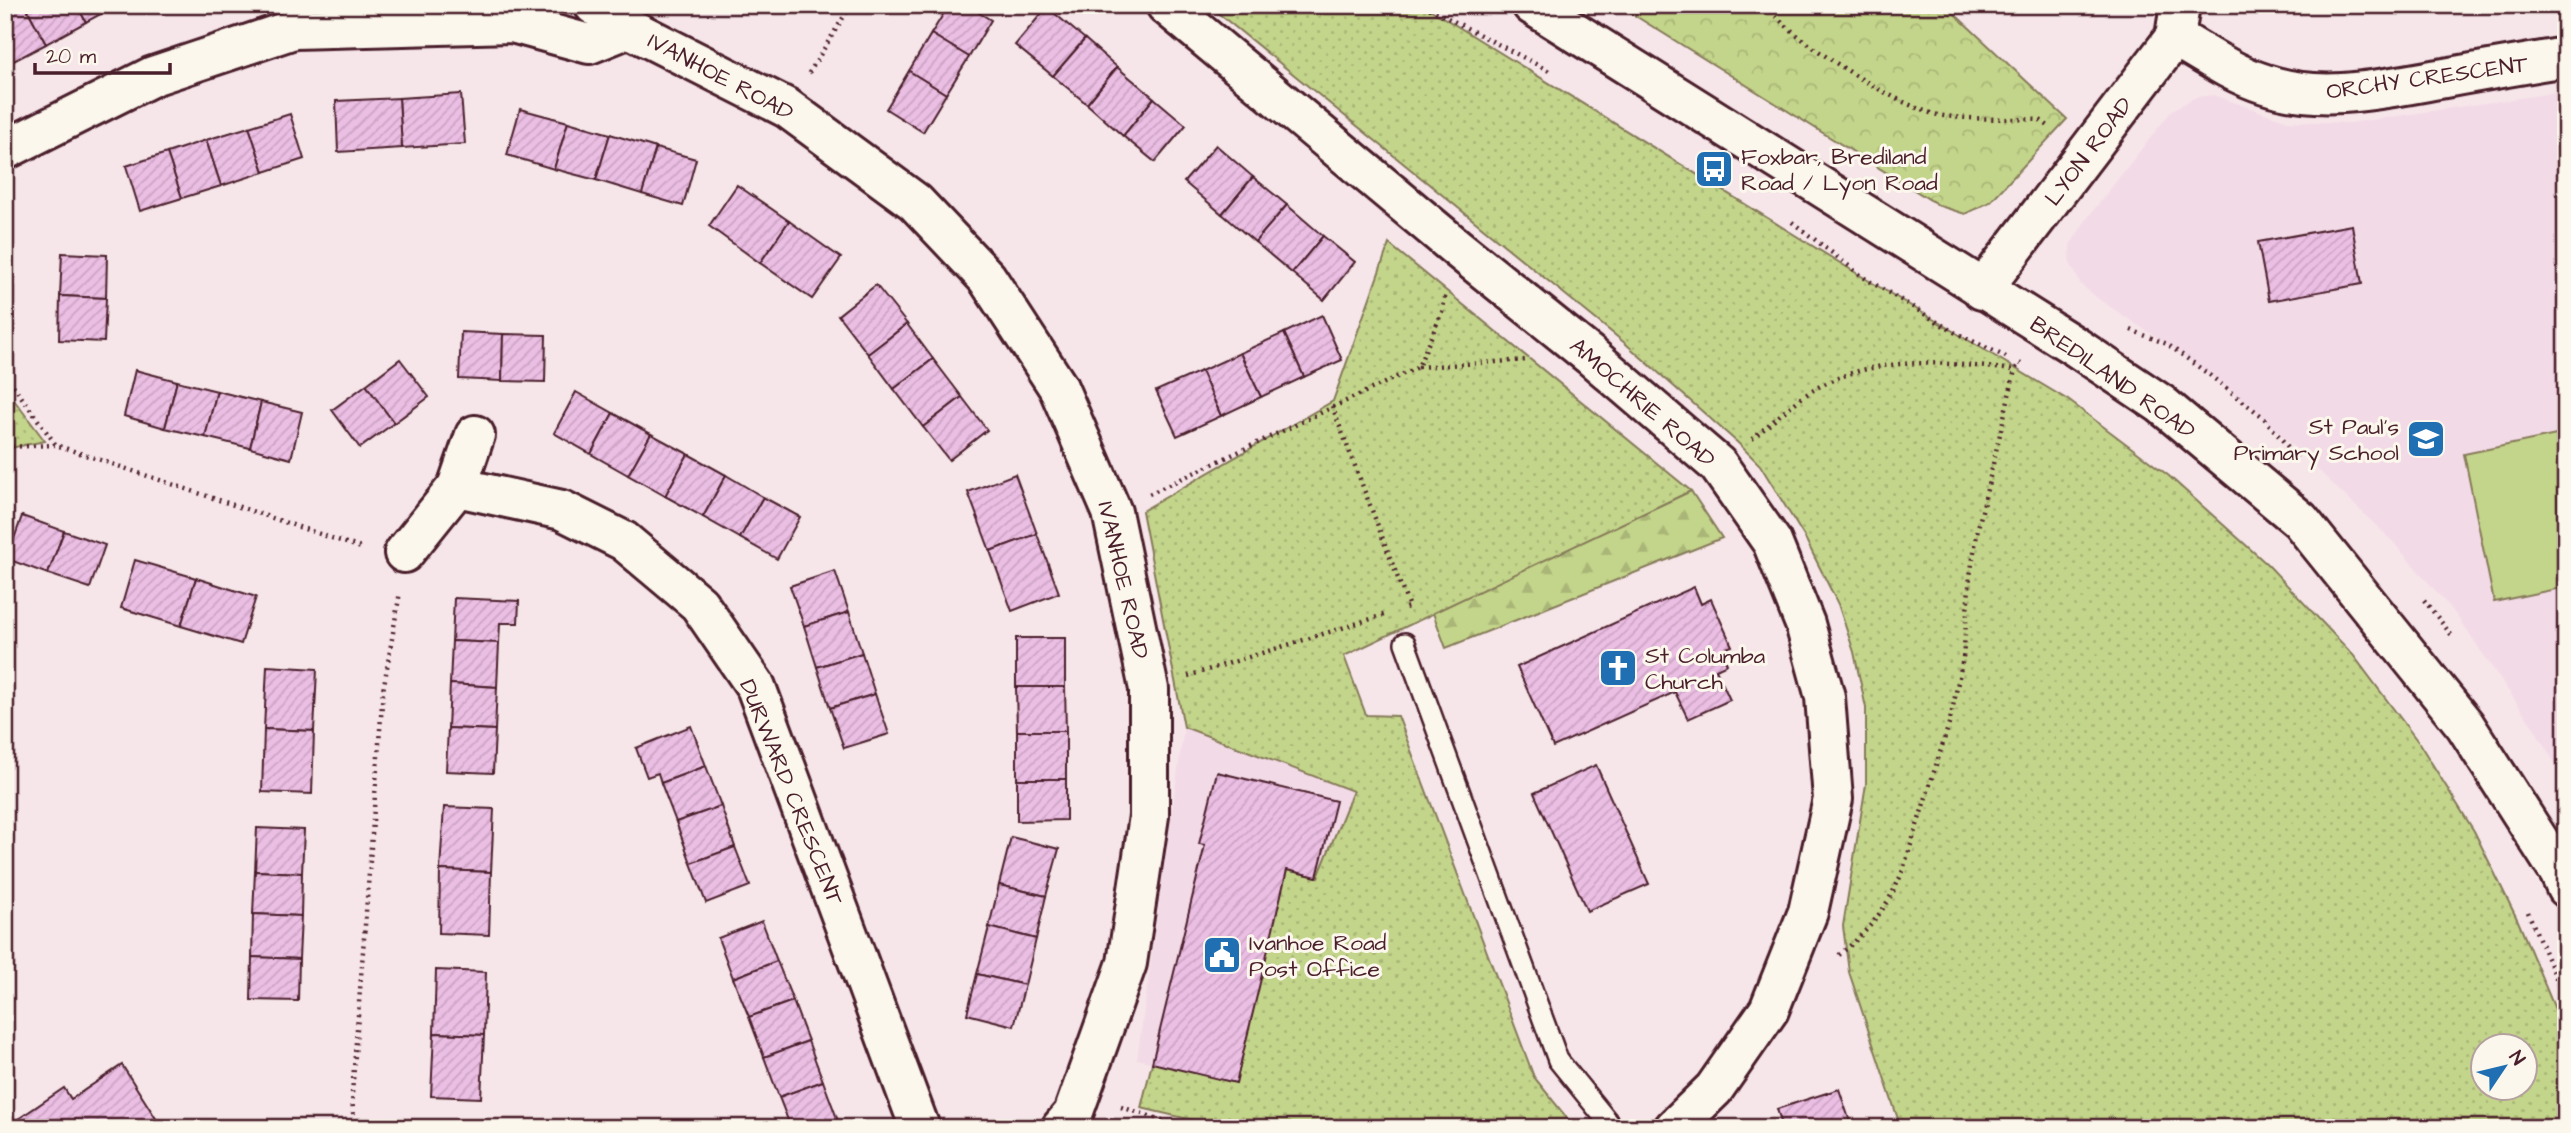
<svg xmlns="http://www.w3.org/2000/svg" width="2571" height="1133" font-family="'Architects Daughter',sans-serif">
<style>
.built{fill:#f3dae7}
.grass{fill:url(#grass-dots);stroke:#867a5a;stroke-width:2;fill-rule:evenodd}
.forest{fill:url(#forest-firs);stroke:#867a5a;stroke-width:2}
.park{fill:url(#park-crowns);stroke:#867a5a;stroke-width:2}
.pitch{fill:#c3d58a;stroke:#867a5a;stroke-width:2}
.building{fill:url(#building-hatch);stroke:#4a1f2b;stroke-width:2}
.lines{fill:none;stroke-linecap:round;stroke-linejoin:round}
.lane-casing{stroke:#4a1f2b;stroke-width:24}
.street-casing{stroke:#4a1f2b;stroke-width:44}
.secondary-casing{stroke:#4a1f2b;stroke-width:44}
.path{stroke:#4a1f2b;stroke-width:4.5;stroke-dasharray:2 5;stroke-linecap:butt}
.lane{stroke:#fbf7ec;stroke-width:19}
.street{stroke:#fbf7ec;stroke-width:38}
.secondary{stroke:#fbf7ec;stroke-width:38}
.labels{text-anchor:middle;stroke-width:6;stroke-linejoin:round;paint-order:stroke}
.street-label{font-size:23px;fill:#4a1f2b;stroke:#fbf7ec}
.poi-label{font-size:23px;fill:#4a1f2b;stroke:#fbf7ec;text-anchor:start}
</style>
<defs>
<pattern id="grass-dots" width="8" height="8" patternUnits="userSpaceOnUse" patternTransform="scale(1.75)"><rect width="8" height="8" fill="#c3d58a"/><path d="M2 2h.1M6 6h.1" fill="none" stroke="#a9b677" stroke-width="1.8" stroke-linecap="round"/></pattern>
<pattern id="forest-firs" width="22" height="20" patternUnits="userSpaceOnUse" patternTransform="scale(1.75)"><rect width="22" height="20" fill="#c3d58a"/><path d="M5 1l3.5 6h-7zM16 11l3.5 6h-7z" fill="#a9b677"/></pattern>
<pattern id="park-crowns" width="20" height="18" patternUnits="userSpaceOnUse" patternTransform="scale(1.75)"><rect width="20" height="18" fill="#c3d58a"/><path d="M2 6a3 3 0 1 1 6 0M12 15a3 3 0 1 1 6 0" fill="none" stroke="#a9b677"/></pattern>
<pattern id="building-hatch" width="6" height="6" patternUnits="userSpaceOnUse" patternTransform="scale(1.75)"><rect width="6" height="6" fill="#ebbee3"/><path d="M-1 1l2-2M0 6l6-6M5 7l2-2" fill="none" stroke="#cba3c3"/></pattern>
</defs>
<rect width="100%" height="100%" fill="#f6e6e9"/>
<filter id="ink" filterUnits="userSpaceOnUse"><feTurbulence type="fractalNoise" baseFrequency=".0143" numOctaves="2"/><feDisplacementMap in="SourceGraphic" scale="14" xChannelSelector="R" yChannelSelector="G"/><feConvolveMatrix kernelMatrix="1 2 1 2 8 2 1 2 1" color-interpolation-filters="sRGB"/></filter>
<g filter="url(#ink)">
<g class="built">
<path d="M2566,89V782L2534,728L2453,611L2392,541L2250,405L2177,351L2101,301L2081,285L2069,261L2070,245L2088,217L2172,110L2196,97L2213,95L2288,121L2350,123L2546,94Z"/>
<path d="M1184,727L1353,791L1317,877L1287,870L1236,1083L1137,1059Z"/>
</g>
<g class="grass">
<path d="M1208,5H1423L1866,279L2068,400L2169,476L2268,565L2353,655L2419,743L2474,831L2518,921L2560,1021L2566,1040V1128H1901L1849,972L1843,926L1866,784V708L1854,652L1838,604L1805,538L1760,465L1738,443L1626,344ZM2484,1046H2526V1088H2484Z"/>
<path d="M1389,244L1691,491L1344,656L1366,715L1398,716L1534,1077L1575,1128H1227L1141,1108L1152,1063L1287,870L1318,877L1353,791L1184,727L1142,511L1333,401Z"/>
<path d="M5,388L45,441L5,449Z"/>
</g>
<path class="forest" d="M1691,491L1722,538L1446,648L1433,613Z"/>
<path class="park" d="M1618,5H1945L2067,119L1990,202L1965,214L1940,206Z"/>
<path class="pitch" d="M2566,433V587L2494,602L2464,454Z"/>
<g class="building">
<path d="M16,5H25L46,44L10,63L5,55V11Z"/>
<path d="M25,5H77L86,22L46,44Z"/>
<path d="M77,5H117L86,22Z"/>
<path d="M949,5H966L991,20L969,57L931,34Z"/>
<path d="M1047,7L1085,39L1053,76L1015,45Z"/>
<path d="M931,34L969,57L946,94L909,71Z"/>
<path d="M1085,39L1117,67L1087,104L1053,76Z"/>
<path d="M1117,67L1154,98L1123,136L1087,104Z"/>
<path d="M909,71L946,94L923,132L886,109Z"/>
<path d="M461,94L465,144L402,148L399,98Z"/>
<path d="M399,98L402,148L338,152L336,101Z"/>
<path d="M1154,98L1186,125L1155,162L1123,136Z"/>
<path d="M520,109L568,122L554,169L507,155Z"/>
<path d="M290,114L304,159L264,172L249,127Z"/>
<path d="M568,122L610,134L596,180L554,169Z"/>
<path d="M249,127L264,172L221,186L206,140Z"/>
<path d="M610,134L656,148L642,194L596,180Z"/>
<path d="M206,140L221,186L182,198L167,153Z"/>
<path d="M1216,145L1253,177L1222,214L1184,182Z"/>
<path d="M656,148L696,159L683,206L642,194Z"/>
<path d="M167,153L182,198L140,211L126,166Z"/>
<path d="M1253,177L1287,205L1255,242L1222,214Z"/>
<path d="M737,185L789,221L760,263L709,226Z"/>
<path d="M1287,205L1323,236L1292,273L1255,242Z"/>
<path d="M789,221L841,258L812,299L760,263Z"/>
<path d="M2352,225L2362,284L2269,301L2258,242Z"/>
<path d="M1323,236L1355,262L1324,300L1292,273Z"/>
<path d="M62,253L107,255L106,298L60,296Z"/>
<path d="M876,285L907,324L868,354L838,315Z"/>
<path d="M60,296L106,298L104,342L59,340Z"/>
<path d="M1322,315L1342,360L1304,377L1284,333Z"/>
<path d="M907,324L933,359L894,389L868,354Z"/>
<path d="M461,332L503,334L502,381L459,379Z"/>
<path d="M1284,333L1304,377L1261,397L1240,353Z"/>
<path d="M503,334L546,335L545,382L502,381Z"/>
<path d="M1240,353L1261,397L1221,416L1201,371Z"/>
<path d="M400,359L429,397L394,423L366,385Z"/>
<path d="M933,359L962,397L923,427L894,389Z"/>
<path d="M135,370L177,381L165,428L124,416Z"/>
<path d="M1201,371L1221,416L1177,436L1156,391Z"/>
<path d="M177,381L217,391L205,437L165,428Z"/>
<path d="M366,385L394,423L360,448L332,410Z"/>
<path d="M217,391L261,402L250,448L205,437Z"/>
<path d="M576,392L613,413L591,454L554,433Z"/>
<path d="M962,397L987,430L949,460L923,427Z"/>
<path d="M261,402L302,412L291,459L250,448Z"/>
<path d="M613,413L651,434L628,475L591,454Z"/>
<path d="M651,434L688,454L665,496L628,475Z"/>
<path d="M688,454L726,475L703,517L665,496Z"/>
<path d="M1015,474L1037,534L990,551L968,492Z"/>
<path d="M726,475L763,497L740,538L703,517Z"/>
<path d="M763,497L800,517L777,559L740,538Z"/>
<path d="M22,516L64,531L48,574L7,559Z"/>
<path d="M64,531L105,545L90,588L48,574Z"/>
<path d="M1037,534L1059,593L1012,611L990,551Z"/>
<path d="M135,560L196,578L181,626L121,608Z"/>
<path d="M835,571L849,612L804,626L790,586Z"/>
<path d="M196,578L256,597L241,644L181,626Z"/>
<path d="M1694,587L1701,604L1711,599L1732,646L1721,650L1727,664L1716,669L1730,700L1688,719L1675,692L1553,747L1517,667Z"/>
<path d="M454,598L519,601L518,623H500L499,643L452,641Z"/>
<path d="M849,612L862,653L817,667L804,626Z"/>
<rect x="1016" y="638" width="49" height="49"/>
<path d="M452,641L499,643L497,687L450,684Z"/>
<path d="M862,653L875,694L830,708L817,667Z"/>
<path d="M267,666L317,669L314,731L264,729Z"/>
<path d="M450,684L497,687L495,730L448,728Z"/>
<path d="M1016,687H1065L1066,731H1017Z"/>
<path d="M875,694L889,734L844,748L830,708Z"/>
<path d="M691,726L706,766L661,783L658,773L647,777L636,748Z"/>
<path d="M448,728L495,730L493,773L446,771Z"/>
<path d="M264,729L314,731L312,794L262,792Z"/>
<rect x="1017" y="731" width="49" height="48"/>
<path d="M1596,765L1649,884L1587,911L1534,793Z"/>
<path d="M706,766L721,806L676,822L661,783Z"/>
<path d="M1217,772L1336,801L1317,877L1287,870L1236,1083L1152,1063L1205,845L1199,844Z"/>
<path d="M1017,779H1066V820L1017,821Z"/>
<path d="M721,806L735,847L691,863L676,822Z"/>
<path d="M444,807L494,809L491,872L440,870Z"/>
<path d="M257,828L304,830L302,873L255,871Z"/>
<path d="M1011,837L1059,849L1046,896L999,885Z"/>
<path d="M735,847L750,886L706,903L691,863Z"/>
<path d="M440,870L491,872L489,935L439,933Z"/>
<path d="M255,871L302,873L301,916L253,914Z"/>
<path d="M999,885L1046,896L1036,939L989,927Z"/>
<path d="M253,914L301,916L299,959L252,957Z"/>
<path d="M762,921L777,961L733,978L718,938Z"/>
<path d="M989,927L1036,939L1025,985L977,974Z"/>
<path d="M252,957L299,959L298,1001L251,1000Z"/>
<path d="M777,961L793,1001L749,1017L733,978Z"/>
<path d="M436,970L486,972L484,1035L434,1033Z"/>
<path d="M977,974L1025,985L1014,1026L967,1014Z"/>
<path d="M793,1001L808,1041L764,1057L749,1017Z"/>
<path d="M434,1033L484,1035L481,1098L431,1096Z"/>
<path d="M808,1041L823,1081L779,1097L764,1057Z"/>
<path d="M122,1065L162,1128H100L98,1124L92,1128H5L64,1088L71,1099Z"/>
<path d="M823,1081L838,1121L819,1128H791L779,1097Z"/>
<path d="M1839,1089L1852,1128H1783L1777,1109Z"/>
</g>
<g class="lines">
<defs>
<path id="lane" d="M1405,643L1558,1060L1613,1128"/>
<g id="street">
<path d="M594,5L629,28L787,108L915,202L987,278L1058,387L1112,512L1149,689V816L1127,963L1073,1114L1061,1128"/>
<path d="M1166,5L1457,248L1591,356L1718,465L1772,542L1805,624L1825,697L1833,799L1808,912L1769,1010L1714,1089L1674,1128"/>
<path d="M2175,37C2204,54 2233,74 2265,84C2322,103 2381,89 2439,79C2481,71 2524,64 2566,57"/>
<path d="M5,150L153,76L294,29L512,23L589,44L629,28"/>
<path d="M1982,290L2175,37L2180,5"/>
<path d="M457,487L562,510L624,541L699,604L756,687L920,1128"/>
<path d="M404,553L457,487L475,435"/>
</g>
<path id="secondary" d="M1532,5L2076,347L2161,404L2300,520L2465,725L2559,872L2566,888"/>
</defs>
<use href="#lane" class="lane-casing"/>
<use href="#street" class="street-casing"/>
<use href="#secondary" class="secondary-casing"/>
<g class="path">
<path d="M1423,5L1553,73"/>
<path d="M1767,5C1788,38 1899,107 1938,115C1966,120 2009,118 2040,120L2051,128"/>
<path d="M809,73L851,5"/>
<path d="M1792,222L1866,279L1954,332L2006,357"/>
<path d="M2131,330L2167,344L2207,373L2263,417L2299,460"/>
<path d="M1418,367L1527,360"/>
<path d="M5,374L56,445L364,549"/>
<path d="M1332,406L1409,607L1405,608"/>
<path d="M1752,439C1772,423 1793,402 1815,389C1878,353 1946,363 2015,370L2019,363L2021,364"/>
<path d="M5,447L55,445"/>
<path d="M1149,494L1418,367L1442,312L1446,293"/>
<path d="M2424,600L2453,637"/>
<path d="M1188,676L1387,614"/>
<path d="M2528,912L2566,1004"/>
<path d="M1839,955C1870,930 1888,907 1903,870L1950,721L1963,658L1970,576L1978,528L2015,370"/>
<path d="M1121,1107L1187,1128"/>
<path d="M354,1128L352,1094L383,691L400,592"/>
</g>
<use href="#lane" class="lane"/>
<use href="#street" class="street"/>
<use href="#secondary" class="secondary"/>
</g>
</g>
<defs>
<symbol id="bus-square" viewBox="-11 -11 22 22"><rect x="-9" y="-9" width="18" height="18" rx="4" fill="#1f6fb2" stroke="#fbf7ec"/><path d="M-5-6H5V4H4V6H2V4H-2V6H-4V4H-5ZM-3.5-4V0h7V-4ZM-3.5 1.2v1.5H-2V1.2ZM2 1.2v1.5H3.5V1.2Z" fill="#fff"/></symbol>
<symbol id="school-square" viewBox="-11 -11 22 22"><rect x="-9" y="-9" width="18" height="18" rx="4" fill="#1f6fb2" stroke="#fbf7ec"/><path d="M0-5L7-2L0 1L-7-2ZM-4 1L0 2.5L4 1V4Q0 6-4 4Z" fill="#fff"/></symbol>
<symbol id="church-square" viewBox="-11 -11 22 22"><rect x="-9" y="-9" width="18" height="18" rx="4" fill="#1f6fb2" stroke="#fbf7ec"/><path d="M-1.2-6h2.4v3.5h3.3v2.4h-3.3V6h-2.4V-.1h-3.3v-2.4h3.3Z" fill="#fff"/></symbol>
<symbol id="civic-square" viewBox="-11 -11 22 22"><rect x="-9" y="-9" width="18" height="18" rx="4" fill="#1f6fb2" stroke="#fbf7ec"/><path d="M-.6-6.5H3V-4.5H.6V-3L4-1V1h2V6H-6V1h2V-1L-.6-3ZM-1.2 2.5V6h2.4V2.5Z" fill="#fff"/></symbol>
</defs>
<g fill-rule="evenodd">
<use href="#bus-square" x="1692" y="147" width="44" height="44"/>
<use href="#school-square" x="2404" y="417" width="44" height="44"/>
<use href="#church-square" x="1596" y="646" width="44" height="44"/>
<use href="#civic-square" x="1200" y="933" width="44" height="44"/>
</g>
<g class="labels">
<g class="street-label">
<text transform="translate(721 76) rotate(28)" y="8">IVANHOE ROAD</text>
<text transform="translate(2427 77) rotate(-8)" y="8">ORCHY CRESCENT</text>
<text transform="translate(2088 151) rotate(-53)" y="8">LYON ROAD</text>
<text transform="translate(2113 377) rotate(35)" y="8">BREDILAND ROAD</text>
<text transform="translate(1643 402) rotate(41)" y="8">AMOCHRIE ROAD</text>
<text transform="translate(1124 580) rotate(77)" y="8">IVANHOE ROAD</text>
<text transform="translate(792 792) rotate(68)" y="8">DURWARD CRESCENT</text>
</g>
<g class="poi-label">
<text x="1741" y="164">Foxbar, Brediland<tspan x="1741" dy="26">Road / Lyon Road</tspan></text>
<text x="2399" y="434" text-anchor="end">St Paul's<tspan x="2399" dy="26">Primary School</tspan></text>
<text x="1645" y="663">St Columba<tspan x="1645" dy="26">Church</tspan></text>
<text x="1249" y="950">Ivanhoe Road<tspan x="1249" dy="26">Post Office</tspan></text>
</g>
</g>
<rect width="2571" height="1133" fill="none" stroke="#fbf7ec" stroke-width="28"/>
<rect x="14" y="14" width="2543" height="1105" fill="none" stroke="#4a1f2b" stroke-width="2.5" filter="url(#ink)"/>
<g transform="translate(2504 1067) rotate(55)"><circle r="33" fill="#fbf7ec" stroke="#b4a19f" stroke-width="2"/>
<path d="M0-5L12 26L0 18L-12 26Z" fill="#1f6fb2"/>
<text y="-10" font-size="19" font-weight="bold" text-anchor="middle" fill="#4a1f2b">N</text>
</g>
<path d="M35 63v10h135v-10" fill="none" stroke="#4a1f2b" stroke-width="3.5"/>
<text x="46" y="63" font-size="21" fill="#4a1f2b" stroke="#fbf7ec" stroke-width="5" paint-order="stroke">20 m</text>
</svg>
